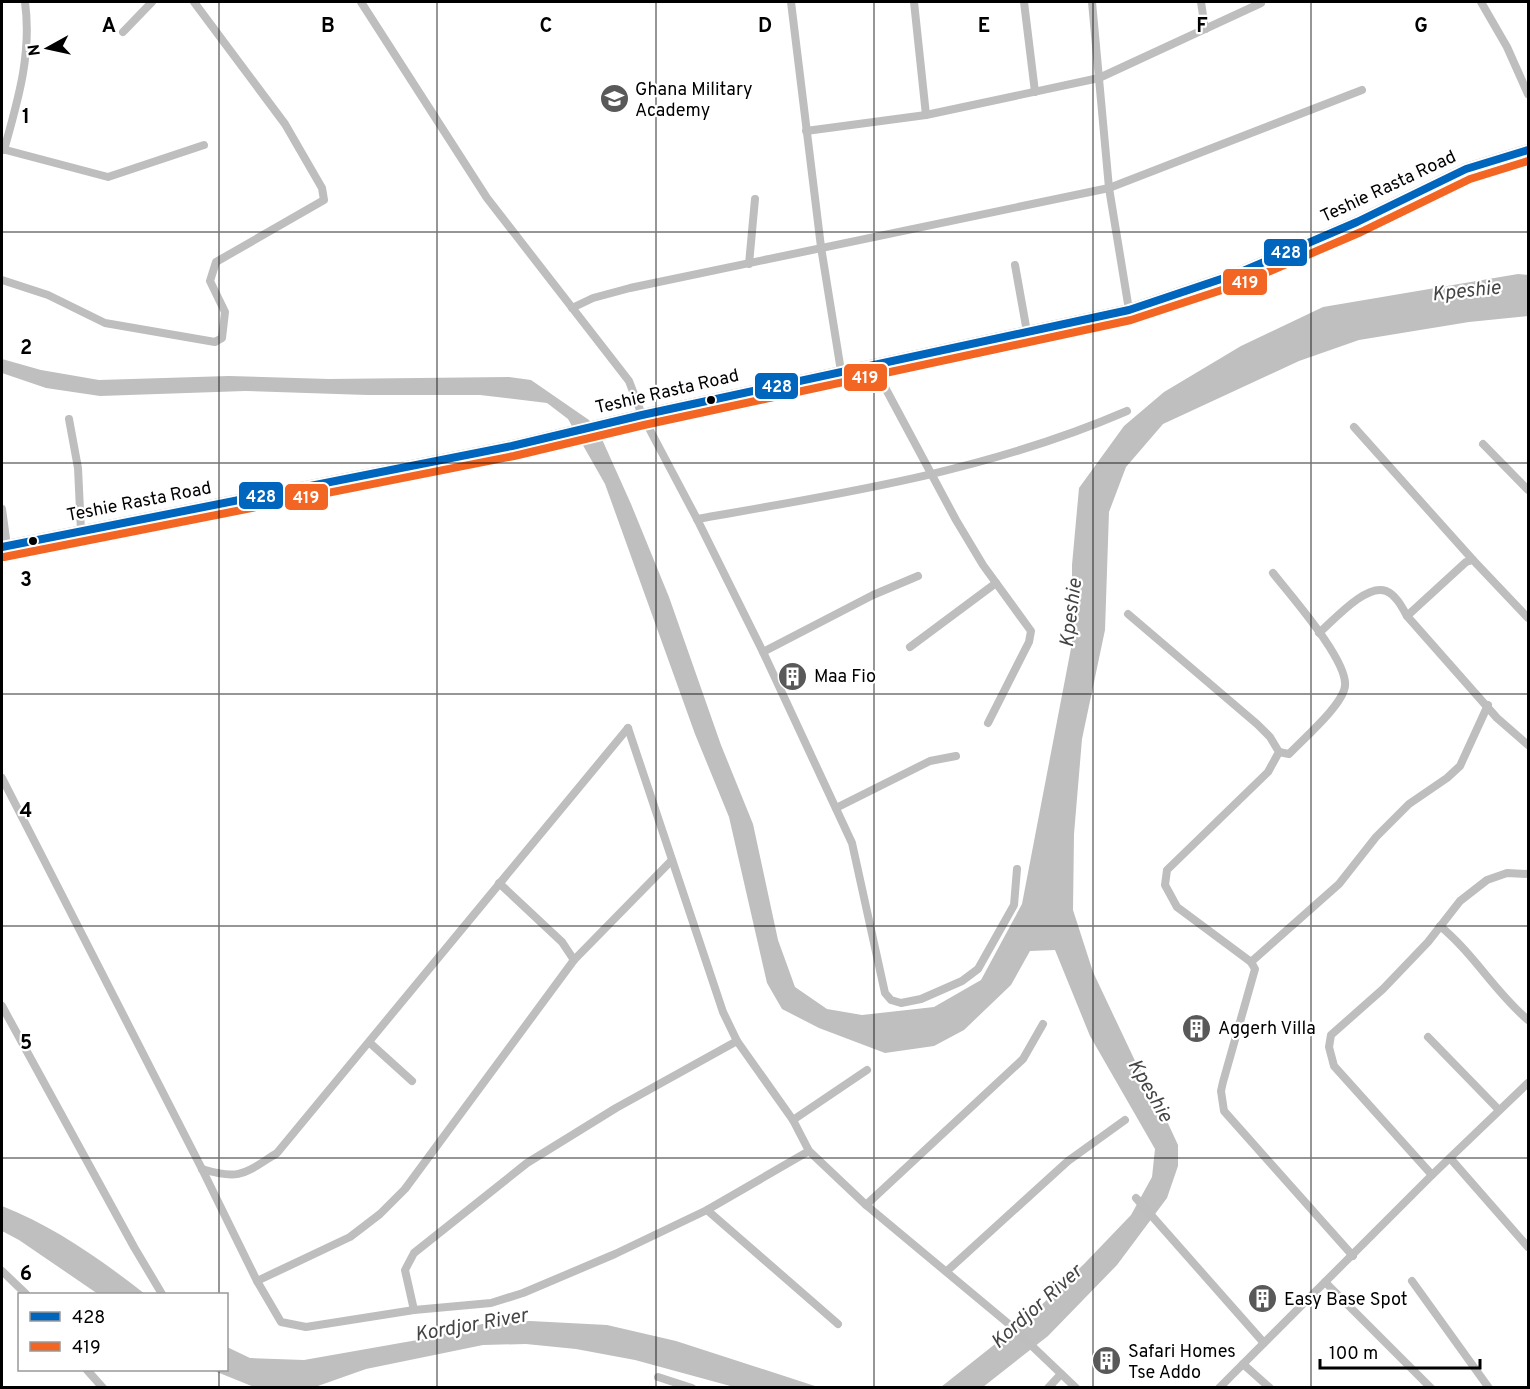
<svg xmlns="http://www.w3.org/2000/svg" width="1530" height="1389" font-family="Overpass,sans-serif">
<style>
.water{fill:#bfbfbf}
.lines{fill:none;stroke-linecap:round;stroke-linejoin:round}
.minor{stroke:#bebebe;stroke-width:8}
.secondary{stroke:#b8b8b8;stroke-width:12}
.bus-1-casing{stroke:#fff;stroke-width:12}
.bus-2-casing{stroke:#fff;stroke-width:12}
.bus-1{stroke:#0065bd;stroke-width:8}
.bus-2{stroke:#f26522;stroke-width:8}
.grid{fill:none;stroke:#000;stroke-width:1.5;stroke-opacity:0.55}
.bus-dot{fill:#000;stroke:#fff;stroke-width:2}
.labels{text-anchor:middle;stroke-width:4.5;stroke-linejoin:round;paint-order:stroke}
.poi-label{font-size:18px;fill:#000;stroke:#fff;text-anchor:start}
.street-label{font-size:18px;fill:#000;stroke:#fff}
.water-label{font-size:20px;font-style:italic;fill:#444;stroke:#fff}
.grid-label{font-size:20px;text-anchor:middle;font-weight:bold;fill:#000;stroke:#fff;stroke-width:4.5;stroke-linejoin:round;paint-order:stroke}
.line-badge{stroke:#fff;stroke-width:2}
.badge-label{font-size:16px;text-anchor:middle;font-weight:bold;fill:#fff}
</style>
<rect width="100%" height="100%" fill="#fff"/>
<g class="water">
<path d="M1518,274L1528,275V316L1469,322L1359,340L1299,361L1163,424L1126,467L1109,512L1105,630L1082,739L1074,834L1073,910L1093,972L1137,1065L1148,1080L1178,1145V1166L1167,1198L1117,1265L1048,1336L983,1387H941L1029,1317L1084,1264L1131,1215L1152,1177L1155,1149L1090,1036L1055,950L1030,951L1011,985L964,1030L934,1046L885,1053L819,1028L782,1009L767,983L729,817L695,734L605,484L568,419L547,403L480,395H367L245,391L100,396L46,388L2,373V359L41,370L99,380L229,376L329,379L509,377L531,380L589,420L601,437L631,504L669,597L721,745L753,824L778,940L795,987L827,1009L862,1015L934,1007L981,980L1022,904L1072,643V565L1079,488L1124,426L1164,392L1241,346L1323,307Z"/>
<path d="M2,1206C55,1227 100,1259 145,1294H98L19,1240L2,1231Z"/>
<path d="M530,1321L607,1325L676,1341L818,1387H734L635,1360L576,1349L526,1344L483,1345L366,1369L315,1387H254L212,1370H226L227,1347L250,1358L304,1360L423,1339L482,1324Z"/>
</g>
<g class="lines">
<g class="minor">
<path d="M361,2L487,198L629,381L642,415L697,519L763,652L852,843L885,993L891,1000L901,1003L921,999L962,981L978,969L1014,905L1017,869"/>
<path d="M791,2L821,247L841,371"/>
<path d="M914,2L926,115"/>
<path d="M1024,2L1035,92"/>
<path d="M1092,2L1109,188L1129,310"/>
<path d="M1201,2L1205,29"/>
<path d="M1481,2L1507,47L1528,94"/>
<path d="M123,32L152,2"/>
<path d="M806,131L926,115L1099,78L1261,3"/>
<path d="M2,149L108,177L204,145"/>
<path d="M4,150C18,100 32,54 25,2"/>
<path d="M749,264L755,199"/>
<path d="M1015,265L1027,332"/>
<path d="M2,280L48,295L105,323L215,342L222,338L225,312L210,281L216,262L324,200L322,188L285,124L194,2"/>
<path d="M572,308L593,298L630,288L1109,188L1362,90"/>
<path d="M873,365L956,520L983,565L1031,631L1029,642L988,723"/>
<path d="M69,419L78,468L81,531"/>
<path d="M1354,427L1473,560"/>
<path d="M1483,444L1528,490"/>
<path d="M2,509L7,546"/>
<path d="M697,519C845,493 988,471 1127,411"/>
<path d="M1273,573C1290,595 1348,660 1345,686C1343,705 1302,740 1289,754L1279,752"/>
<path d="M1128,614L1257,724L1270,737L1279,752L1268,772L1167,870L1165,885L1177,907L1251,962L1255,969L1223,1082L1221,1091L1224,1111L1353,1256"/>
<path d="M1407,616L1466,562L1473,560L1528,618"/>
<path d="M1319,633C1333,621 1366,583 1386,591C1396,595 1402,607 1407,616L1497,718L1528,745"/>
<path d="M910,647L996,583"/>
<path d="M763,652L873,595L918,576"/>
<path d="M628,728L723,1012L737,1041L793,1120L809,1151L866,1205L1010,1325L1076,1388"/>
<path d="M2,778L202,1169L257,1281L281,1322L306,1327L414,1310L491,1303L523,1293L615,1254L707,1210L809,1151"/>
<path d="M836,808L930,761L956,756"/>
<path d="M1440,926C1474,954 1495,992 1528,1020"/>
<path d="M574,960L672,860"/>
<path d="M1251,962L1339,884L1376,837L1409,804L1447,778L1460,766L1488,705"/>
<path d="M2,1006L134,1247L162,1294"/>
<path d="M1428,1037L1499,1110"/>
<path d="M370,1043L412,1081"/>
<path d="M793,1120L867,1070"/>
<path d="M1450,1158L1528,1247"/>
<path d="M202,1169C241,1181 245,1173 277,1153L628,728"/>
<path d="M1432,1175L1334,1066L1329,1047L1331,1035L1383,989L1428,942L1460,901L1487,880L1507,873L1528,874"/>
<path d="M1136,1198L1264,1343"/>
<path d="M866,1205L1023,1059L1043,1024"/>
<path d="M707,1210L838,1324"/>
<path d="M2,1271L26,1294"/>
<path d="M947,1271L1068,1161L1125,1120"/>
<path d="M257,1281L350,1237L380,1214L405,1189L574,960L562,942L499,883"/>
<path d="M1412,1281L1489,1388"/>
<path d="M1325,1282L1431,1388"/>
<path d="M414,1310L405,1270L414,1253L527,1163L616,1108L737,1041"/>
<path d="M1243,1364L1270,1388"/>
<path d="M87,1370L103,1388"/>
<path d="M658,1377L692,1388"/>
<path d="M1048,1388L1061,1374"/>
<path d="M1219,1388L1432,1175L1528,1083"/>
</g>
<path class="secondary" d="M2,547L512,446L642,415L1129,310L1236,274L1357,222L1466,169L1528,150"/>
<defs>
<path id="bus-1" d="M2,547L512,446L642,415L1129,310L1236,274L1357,222L1466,169L1528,150"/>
<path id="bus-2" d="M4,557L514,456L644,425L1131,320L1240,284L1361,232L1470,179L1528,161"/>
</defs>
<use href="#bus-1" class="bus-1-casing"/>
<use href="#bus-2" class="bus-2-casing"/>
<use href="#bus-1" class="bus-1"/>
<use href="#bus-2" class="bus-2"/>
</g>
<path class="grid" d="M219,2V1294M437,2V1388M656,2V1388M874,2V1388M1093,2V1388M1311,2V1388M2,232H1528M2,463H1528M2,694H1528M2,926H1528M2,1158H1528M219,1370V1388"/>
<defs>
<symbol id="school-disc" viewBox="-11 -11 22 22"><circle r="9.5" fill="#595959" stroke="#fff"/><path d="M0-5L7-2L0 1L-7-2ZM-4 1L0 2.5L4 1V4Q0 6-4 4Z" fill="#fff"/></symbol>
<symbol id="building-disc" viewBox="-11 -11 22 22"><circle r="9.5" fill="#595959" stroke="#fff"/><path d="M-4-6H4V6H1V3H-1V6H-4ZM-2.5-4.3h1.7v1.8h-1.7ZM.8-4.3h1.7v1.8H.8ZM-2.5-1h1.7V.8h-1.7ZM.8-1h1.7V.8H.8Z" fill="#fff"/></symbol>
</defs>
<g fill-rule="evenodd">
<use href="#school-disc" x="598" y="82" width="33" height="33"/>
<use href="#building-disc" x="776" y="660" width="33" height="33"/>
<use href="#building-disc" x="1180" y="1012" width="33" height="33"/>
<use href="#building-disc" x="1246" y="1282" width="33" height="33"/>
<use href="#building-disc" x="1090" y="1344" width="33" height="33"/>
</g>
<g class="bus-dot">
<circle cx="711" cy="400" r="5"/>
<circle cx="33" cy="541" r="5"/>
</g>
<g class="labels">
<g class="poi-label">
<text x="635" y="95">Ghana Military<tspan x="635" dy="21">Academy</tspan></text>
<text x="814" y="682">Maa Fio</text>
<text x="1218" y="1034">Aggerh Villa</text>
<text x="1284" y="1305">Easy Base Spot</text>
<text x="1128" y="1357">Safari Homes<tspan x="1128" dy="21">Tse Addo</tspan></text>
</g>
<g class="street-label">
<text transform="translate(1388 186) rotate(-25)" y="6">Teshie Rasta Road</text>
<text transform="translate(667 391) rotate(-13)" y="6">Teshie Rasta Road</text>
<text transform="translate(139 501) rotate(-11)" y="6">Teshie Rasta Road</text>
</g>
<g class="water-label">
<text transform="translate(1466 290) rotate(-6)" y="7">Kpeshie</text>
<text transform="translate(1070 613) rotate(-83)" y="7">Kpeshie</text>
<text transform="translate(1151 1090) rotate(60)" y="7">Kpeshie</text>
<text transform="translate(1036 1306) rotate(-42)" y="7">Kordjor River</text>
<text transform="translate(471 1324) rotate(-10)" y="7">Kordjor River</text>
</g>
</g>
<g class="grid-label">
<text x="109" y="32">A</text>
<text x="328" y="32">B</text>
<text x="546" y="32">C</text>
<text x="765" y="32">D</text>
<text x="984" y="32">E</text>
<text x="1202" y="32">F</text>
<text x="1421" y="32">G</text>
<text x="26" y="123">1</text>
<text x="26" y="354">2</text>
<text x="26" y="586">3</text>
<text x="26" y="817">4</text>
<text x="26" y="1049">5</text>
<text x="26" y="1280">6</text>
</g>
<g class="line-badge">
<rect x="1263" y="238" width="45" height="29" rx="6" fill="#0065bd"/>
<rect x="1222" y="268" width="46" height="28" rx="6" fill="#f26522"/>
<rect x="843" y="363" width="45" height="29" rx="6" fill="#f26522"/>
<rect x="754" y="372" width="45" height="28" rx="6" fill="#0065bd"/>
<rect x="238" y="481" width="46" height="29" rx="6" fill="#0065bd"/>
<rect x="284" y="483" width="45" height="28" rx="6" fill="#f26522"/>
</g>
<g class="badge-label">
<text x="1286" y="258">428</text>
<text x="1245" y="288">419</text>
<text x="865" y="383">419</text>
<text x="777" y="392">428</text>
<text x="261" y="502">428</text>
<text x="306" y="503">419</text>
</g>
<rect width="1530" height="1389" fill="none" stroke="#000000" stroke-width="6"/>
<rect x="18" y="1293" width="210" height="78" fill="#ffffff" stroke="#999999" stroke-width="1.5"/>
<rect x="30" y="1312" width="30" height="9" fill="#0065bd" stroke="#999999" stroke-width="1.5"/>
<text x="72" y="1323" font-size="18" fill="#000000">428</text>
<rect x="30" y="1342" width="30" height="9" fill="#f26522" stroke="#999999" stroke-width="1.5"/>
<text x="72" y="1353" font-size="18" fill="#000000">419</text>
<g transform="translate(48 48) rotate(262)" stroke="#ffffff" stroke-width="4.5" paint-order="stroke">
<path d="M0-4.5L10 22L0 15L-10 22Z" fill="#000000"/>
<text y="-9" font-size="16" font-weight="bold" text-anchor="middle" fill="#000000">N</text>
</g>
<path d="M1320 1359v9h160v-9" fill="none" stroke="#000000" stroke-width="3"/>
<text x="1329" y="1359" font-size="18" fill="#000000" stroke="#ffffff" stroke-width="4.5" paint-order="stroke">100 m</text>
</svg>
